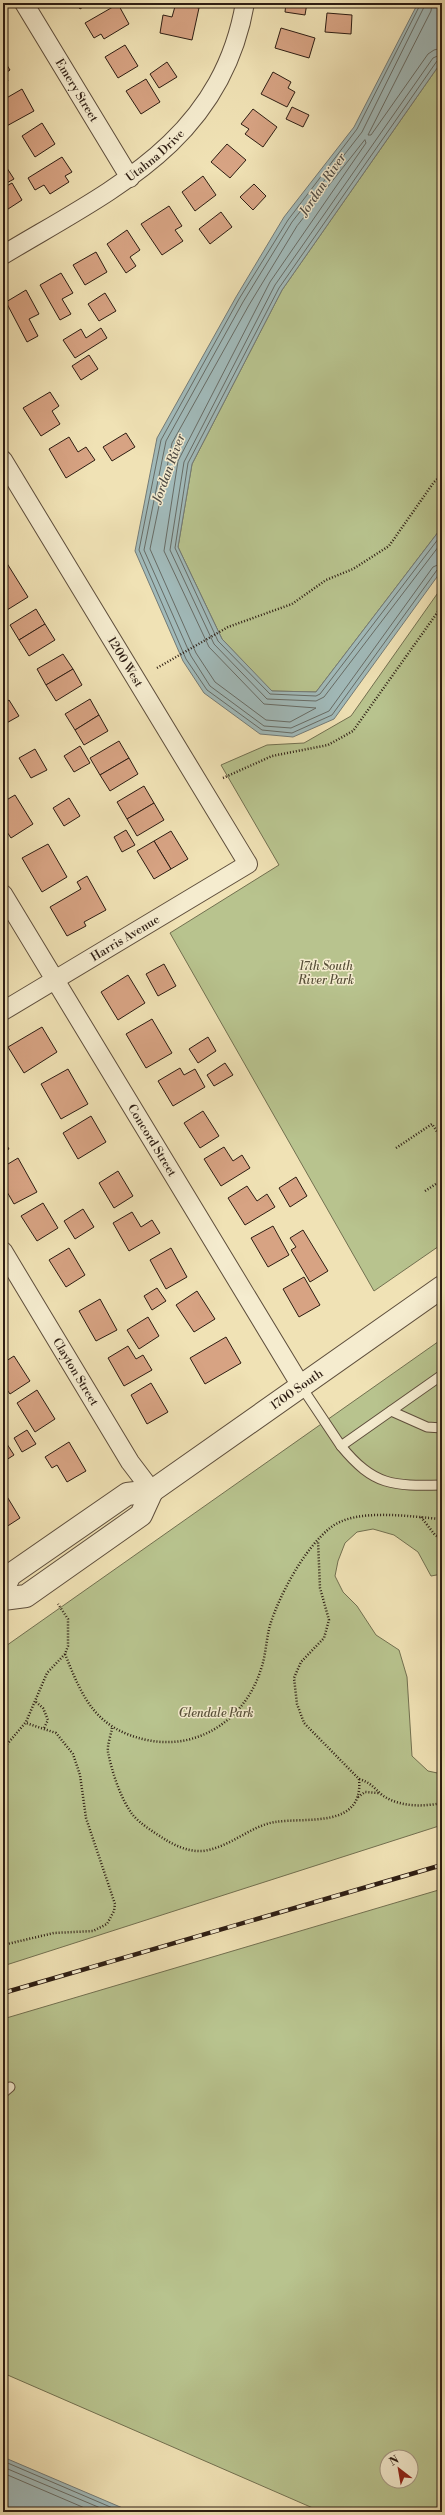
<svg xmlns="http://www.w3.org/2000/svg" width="445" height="2515" font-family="'Libre Bodoni',serif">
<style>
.green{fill:#b8c38e;stroke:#727050;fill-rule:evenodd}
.water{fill:#a1baba;stroke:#737b77}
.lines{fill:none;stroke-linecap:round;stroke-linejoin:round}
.shore{stroke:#676c66;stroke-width:1}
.building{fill:#d7a383;stroke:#2d1d13}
.service-casing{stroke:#5e4e3c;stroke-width:11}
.minor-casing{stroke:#5e4e3c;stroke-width:20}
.tertiary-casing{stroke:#5e4e3c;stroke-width:24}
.path{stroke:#2d1d13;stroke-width:2.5;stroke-dasharray:1 2;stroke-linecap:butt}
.service{stroke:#f5eccf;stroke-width:9}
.minor{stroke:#f5eccf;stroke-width:18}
.tertiary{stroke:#f5eccf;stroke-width:22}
.rail-casing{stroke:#2d1d13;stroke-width:4.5}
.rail{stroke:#f5eccf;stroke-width:3;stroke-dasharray:9;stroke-linecap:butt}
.labels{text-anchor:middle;stroke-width:3;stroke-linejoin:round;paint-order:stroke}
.street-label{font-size:12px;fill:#2d1d13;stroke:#f5eccf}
.park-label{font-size:12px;font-style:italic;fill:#574f38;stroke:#f5eccf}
.water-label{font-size:13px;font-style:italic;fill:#504c45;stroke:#f5eccf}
</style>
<rect width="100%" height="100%" fill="#f0e2b5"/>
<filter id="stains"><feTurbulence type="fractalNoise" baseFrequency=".005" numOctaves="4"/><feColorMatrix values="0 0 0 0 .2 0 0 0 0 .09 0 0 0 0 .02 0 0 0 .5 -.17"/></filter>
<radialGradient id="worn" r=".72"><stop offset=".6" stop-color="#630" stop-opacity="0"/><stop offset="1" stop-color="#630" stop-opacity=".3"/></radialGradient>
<g class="green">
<path d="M442,61V527L316,692L271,691L222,639L178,547L192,464L282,290Z"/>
<path d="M442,587V1244L374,1291L170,933L279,865L221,765L267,745L304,743L351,716Z"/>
<path d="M442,1339V1574L431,1576L418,1552L394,1535L373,1529L357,1532L345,1543L338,1561L335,1576L343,1592L357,1606L376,1635L399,1650L407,1677L412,1756L428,1771L442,1774V1825L3,1966V1648Z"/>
<path d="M442,1889V2512H322L3,2373V2019ZM387,2457H411V2481H387Z"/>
</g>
<g class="water">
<path d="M418,3H442V61L282,290L192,464L178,547L222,639L272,691L316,692L442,527V570L334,719L293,737L260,734L204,693L183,661L135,551L157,438L236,297L284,217L354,127Z"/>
<path d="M3,2457L132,2512H3Z"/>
</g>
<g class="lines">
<g class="shore">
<path d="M421,3L357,129L288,220L239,299L161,440L139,550L186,659L207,690L262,730L292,733L332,715L437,570L442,568"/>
<path d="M426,3L362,132L292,222L243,302L166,441L144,550L191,656L210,686L264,726L291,728L329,711L433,567L442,563"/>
<path d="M432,3L431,11L368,135H371L428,54L434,50L442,48"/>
<path d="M442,54L433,58L275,285L184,462L170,550L214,644L267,699L316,701L324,697L442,542"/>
<path d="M442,59L437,61L279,288L188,463L175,548L218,641L270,694L316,696L320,694L442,534"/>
<path d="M365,140L366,143L270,282L178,461L164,551L209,647L264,704L316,708L290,722L266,720L215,682L196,653L150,549L172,443L249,305L297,226Z"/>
<path d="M3,2461L122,2512"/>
<path d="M3,2467L110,2512"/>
<path d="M3,2473L94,2512"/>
</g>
</g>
<g class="building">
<path d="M76,3H89L80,9Z"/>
<path d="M176,3L199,8L192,40L160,33L163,15L172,17Z"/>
<path d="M286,3H307L305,15L285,12Z"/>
<path d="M118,4L129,24L104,39L101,34L94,38L85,23Z"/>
<path d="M327,13L352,15L351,34L325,32Z"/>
<path d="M281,28L315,38L309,58L275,48Z"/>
<path d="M125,45L138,66L118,78L105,57Z"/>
<path d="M3,59L10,70L4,74L8,81L3,84Z"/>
<path d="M167,62L177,77L159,88L150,74Z"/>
<path d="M273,72L291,82L288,88L295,92L287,107L261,94Z"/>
<path d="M146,79L160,102L141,114L126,91Z"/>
<path d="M22,89L34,111L3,128V100Z"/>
<path d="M292,107L309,115L303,127L286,119Z"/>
<path d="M253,109L277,127L263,147L245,134L249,129L241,124Z"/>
<path d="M42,123L55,144L35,157L22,136Z"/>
<path d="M227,144L246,160L230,178L211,162Z"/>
<path d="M62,157L72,172L65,176L69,182L50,194L44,185L35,190L28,178Z"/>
<path d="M3,162L14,179L3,185Z"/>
<path d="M203,176L216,195L195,211L182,192Z"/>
<path d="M12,183L22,200L5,211L3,188Z"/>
<path d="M254,184L266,196L253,210L240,197Z"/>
<path d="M169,206L182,226L175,230L183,241L162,255L141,224Z"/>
<path d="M221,212L232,227L210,244L199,229Z"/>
<path d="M127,230L140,250L130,257L136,266L126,273L107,244Z"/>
<path d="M96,252L107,272L85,285L73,265Z"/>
<path d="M61,273L73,293L62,299L71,314L60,320L40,285Z"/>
<path d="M26,290L39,314L29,319L38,336L27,342L6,302Z"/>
<path d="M105,293L116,311L99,321L88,304Z"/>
<path d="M101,328L107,338L75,358L63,340L81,329L86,338Z"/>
<path d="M89,355L98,369L81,380L72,366Z"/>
<path d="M50,392L59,406L52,411L60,424L41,436L23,408Z"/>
<path d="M126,433L135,447L112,461L103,447Z"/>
<path d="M69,437L78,452L86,447L95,460L66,478L49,449Z"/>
<path d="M3,557L28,597L7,610L3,604Z"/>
<path d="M36,609L45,624L19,640L10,625Z"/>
<path d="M45,624L55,640L29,656L19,640Z"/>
<path d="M63,654L73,669L46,685L37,669Z"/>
<path d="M73,669L82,685L56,701L46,685Z"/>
<path d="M90,699L99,715L75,730L65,714Z"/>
<path d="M9,700L19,716L3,725V704Z"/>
<path d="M99,715L108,731L84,745L75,730Z"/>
<path d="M119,741L129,758L100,775L90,758Z"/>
<path d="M80,746L90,763L74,772L64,756Z"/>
<path d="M35,749L47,770L31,778L19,758Z"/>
<path d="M129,758L138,774L110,791L100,775Z"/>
<path d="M144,786L154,803L127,819L117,802Z"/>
<path d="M15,795L33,824L11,838L3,826V802Z"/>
<path d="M69,798L80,816L64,826L53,808Z"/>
<path d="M154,803L164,820L137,836L127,819Z"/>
<path d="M126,830L135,845L122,852L114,837Z"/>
<path d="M171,831L188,859L171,869L154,841Z"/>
<path d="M154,841L171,869L154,879L137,851Z"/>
<path d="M48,844L67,877L42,892L22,858Z"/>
<path d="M87,876L106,910L84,922L86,926L67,936L50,907L81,889L77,882Z"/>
<path d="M164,964L176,986L158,996L146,974Z"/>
<path d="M128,975L145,1003L118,1020L101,992Z"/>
<path d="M152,1019L172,1053L146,1068L126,1034Z"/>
<path d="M42,1027L57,1052L24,1073L8,1047Z"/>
<path d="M208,1037L216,1051L198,1063L189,1049Z"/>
<path d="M225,1063L233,1075L214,1086L207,1075Z"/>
<path d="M180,1068L184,1075L195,1069L205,1087L173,1106L158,1081Z"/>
<path d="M68,1069L88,1104L61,1119L41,1084Z"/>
<path d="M203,1111L219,1136L200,1148L184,1123Z"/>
<path d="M91,1116L106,1142L78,1159L63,1133Z"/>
<path d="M3,1139L9,1149L3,1152Z"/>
<path d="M224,1147L233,1161L242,1155L250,1168L221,1186L204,1159Z"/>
<path d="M18,1158L37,1192L14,1204L3,1185V1167Z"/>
<path d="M118,1171L133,1196L114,1208L99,1183Z"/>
<path d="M296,1177L307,1196L290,1207L279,1188Z"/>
<path d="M247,1186L257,1201L267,1194L275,1207L245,1225L228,1198Z"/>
<path d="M43,1203L58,1228L37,1241L21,1216Z"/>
<path d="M83,1209L94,1227L75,1239L64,1221Z"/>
<path d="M132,1212L141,1227L152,1220L160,1233L129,1251L113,1223Z"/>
<path d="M273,1226L289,1255L268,1267L251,1238Z"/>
<path d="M303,1230L328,1271L310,1282L291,1250L296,1247L290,1238Z"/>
<path d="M69,1248L85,1275L66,1287L49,1260Z"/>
<path d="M171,1248L187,1277L166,1289L150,1260Z"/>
<path d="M304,1277L320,1305L299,1317L283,1289Z"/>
<path d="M157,1288L166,1301L152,1310L144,1296Z"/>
<path d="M197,1291L215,1319L194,1332L176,1305Z"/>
<path d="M100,1299L117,1330L96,1341L79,1311Z"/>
<path d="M148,1317L159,1336L139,1349L127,1330Z"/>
<path d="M226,1337L241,1363L205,1384L190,1358Z"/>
<path d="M128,1346L136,1359L143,1355L152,1370L124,1386L108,1358Z"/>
<path d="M14,1356L30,1381L10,1394L3,1384V1363Z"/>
<path d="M151,1383L168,1412L147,1424L131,1395Z"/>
<path d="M37,1390L55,1419L35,1432L17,1403Z"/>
<path d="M27,1430L36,1444L22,1452L14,1438Z"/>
<path d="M5,1441L14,1455L3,1462V1442Z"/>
<path d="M69,1442L86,1471L67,1482L57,1465L52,1468L45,1457Z"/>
<path d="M3,1490L20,1518L3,1529Z"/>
</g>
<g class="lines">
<defs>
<g id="service">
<path d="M301,1386L341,1446L442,1375"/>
<path d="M391,1411L427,1427L442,1428"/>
<path d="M341,1446C374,1486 392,1486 442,1485"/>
<path d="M3,2093L10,2087"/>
</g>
<g id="minor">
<path id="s1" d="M24,3L130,178"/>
<path id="s2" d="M3,255C111,190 221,142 245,3"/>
<path id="s3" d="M3,460L248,864L3,1011"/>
<path id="s4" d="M3,894L301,1386"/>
<path id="s5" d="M3,1251L130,1462L152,1491"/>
</g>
<g id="tertiary">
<path id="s6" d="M3,1589L10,1575L127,1494L152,1491L442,1287"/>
<path d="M3,1599L26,1596L141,1515L152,1491"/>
</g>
</defs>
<use href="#service" class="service-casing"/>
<use href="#minor" class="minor-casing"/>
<use href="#tertiary" class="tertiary-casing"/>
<g class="path">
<path d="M157,668L228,627L292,604L326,580L353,569L389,546L434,482L442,475"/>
<path d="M223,778L272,756L328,745L353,731L442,606"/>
<path d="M396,1148L432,1124L442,1139"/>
<path d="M425,1191L442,1180"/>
<path d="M421,1517L435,1535L442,1539"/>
<path d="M65,1654C83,1699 96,1729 147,1740C199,1751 246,1718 261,1669C266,1655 266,1640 270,1625C280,1594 304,1549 330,1528C356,1507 410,1517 442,1519"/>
<path d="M36,1702L43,1708L48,1720L44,1728"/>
<path d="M112,1728C111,1735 107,1745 108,1752C112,1772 120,1797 132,1814C140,1824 155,1833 166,1840C176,1846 189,1852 203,1851C231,1847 250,1826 275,1822C306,1817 364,1829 359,1779L304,1723L297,1704L294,1678L301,1662L324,1638L329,1620L320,1588L318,1541"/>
<path d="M3,1749L26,1722L47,1673L65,1654L68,1646V1619L58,1604"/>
<path d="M359,1779C370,1782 374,1788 382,1795C399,1807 422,1807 442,1803"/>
<path d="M358,1797L365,1792L379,1793"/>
<path d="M3,1945L54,1933L93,1931L107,1924L114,1911L115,1904L86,1818L80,1775L73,1754L56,1733L26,1723"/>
</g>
<use href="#service" class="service"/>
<use href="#minor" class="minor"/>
<use href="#tertiary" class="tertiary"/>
<defs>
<path id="rail" d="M3,1993L442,1865"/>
</defs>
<use href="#rail" class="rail-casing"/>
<use href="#rail" class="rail"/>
</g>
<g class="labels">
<g class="street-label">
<text dy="4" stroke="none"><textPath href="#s1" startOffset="102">Emery Street</textPath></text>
<text dy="4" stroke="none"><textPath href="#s2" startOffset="182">Utahna Drive</textPath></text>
<text dy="4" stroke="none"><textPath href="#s3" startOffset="236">1200 West</textPath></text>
<text transform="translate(125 938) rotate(-31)" y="4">Harris Avenue</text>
<text dy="4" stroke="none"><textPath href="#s4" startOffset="288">Concord Street</textPath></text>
<text dy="4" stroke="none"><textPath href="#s5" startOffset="141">Clayton Street</textPath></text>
<text dy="4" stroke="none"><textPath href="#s6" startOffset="360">1700 South</textPath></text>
</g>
<g class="park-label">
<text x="326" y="970">17th South<tspan x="326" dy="14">River Park</tspan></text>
<text x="216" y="1717">Glendale Park</text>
</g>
<g class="water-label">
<text transform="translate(322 184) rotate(-56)" y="5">Jordan River</text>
<text transform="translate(168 468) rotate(-70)" y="5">Jordan River</text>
</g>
</g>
<rect width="445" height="2515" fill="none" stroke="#f0e2b5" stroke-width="16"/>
<rect x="4" y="4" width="437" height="2507" fill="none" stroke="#2d1d13" stroke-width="2"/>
<rect x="8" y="8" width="429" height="2499" fill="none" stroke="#2d1d13"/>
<g transform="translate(399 2469) rotate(329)"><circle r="19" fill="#f5eccf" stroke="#a59984"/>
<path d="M0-3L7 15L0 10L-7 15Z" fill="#8f2418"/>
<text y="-6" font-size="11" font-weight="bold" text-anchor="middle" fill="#2d1d13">N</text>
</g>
<rect width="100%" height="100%" filter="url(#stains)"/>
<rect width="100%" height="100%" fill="url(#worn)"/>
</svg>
